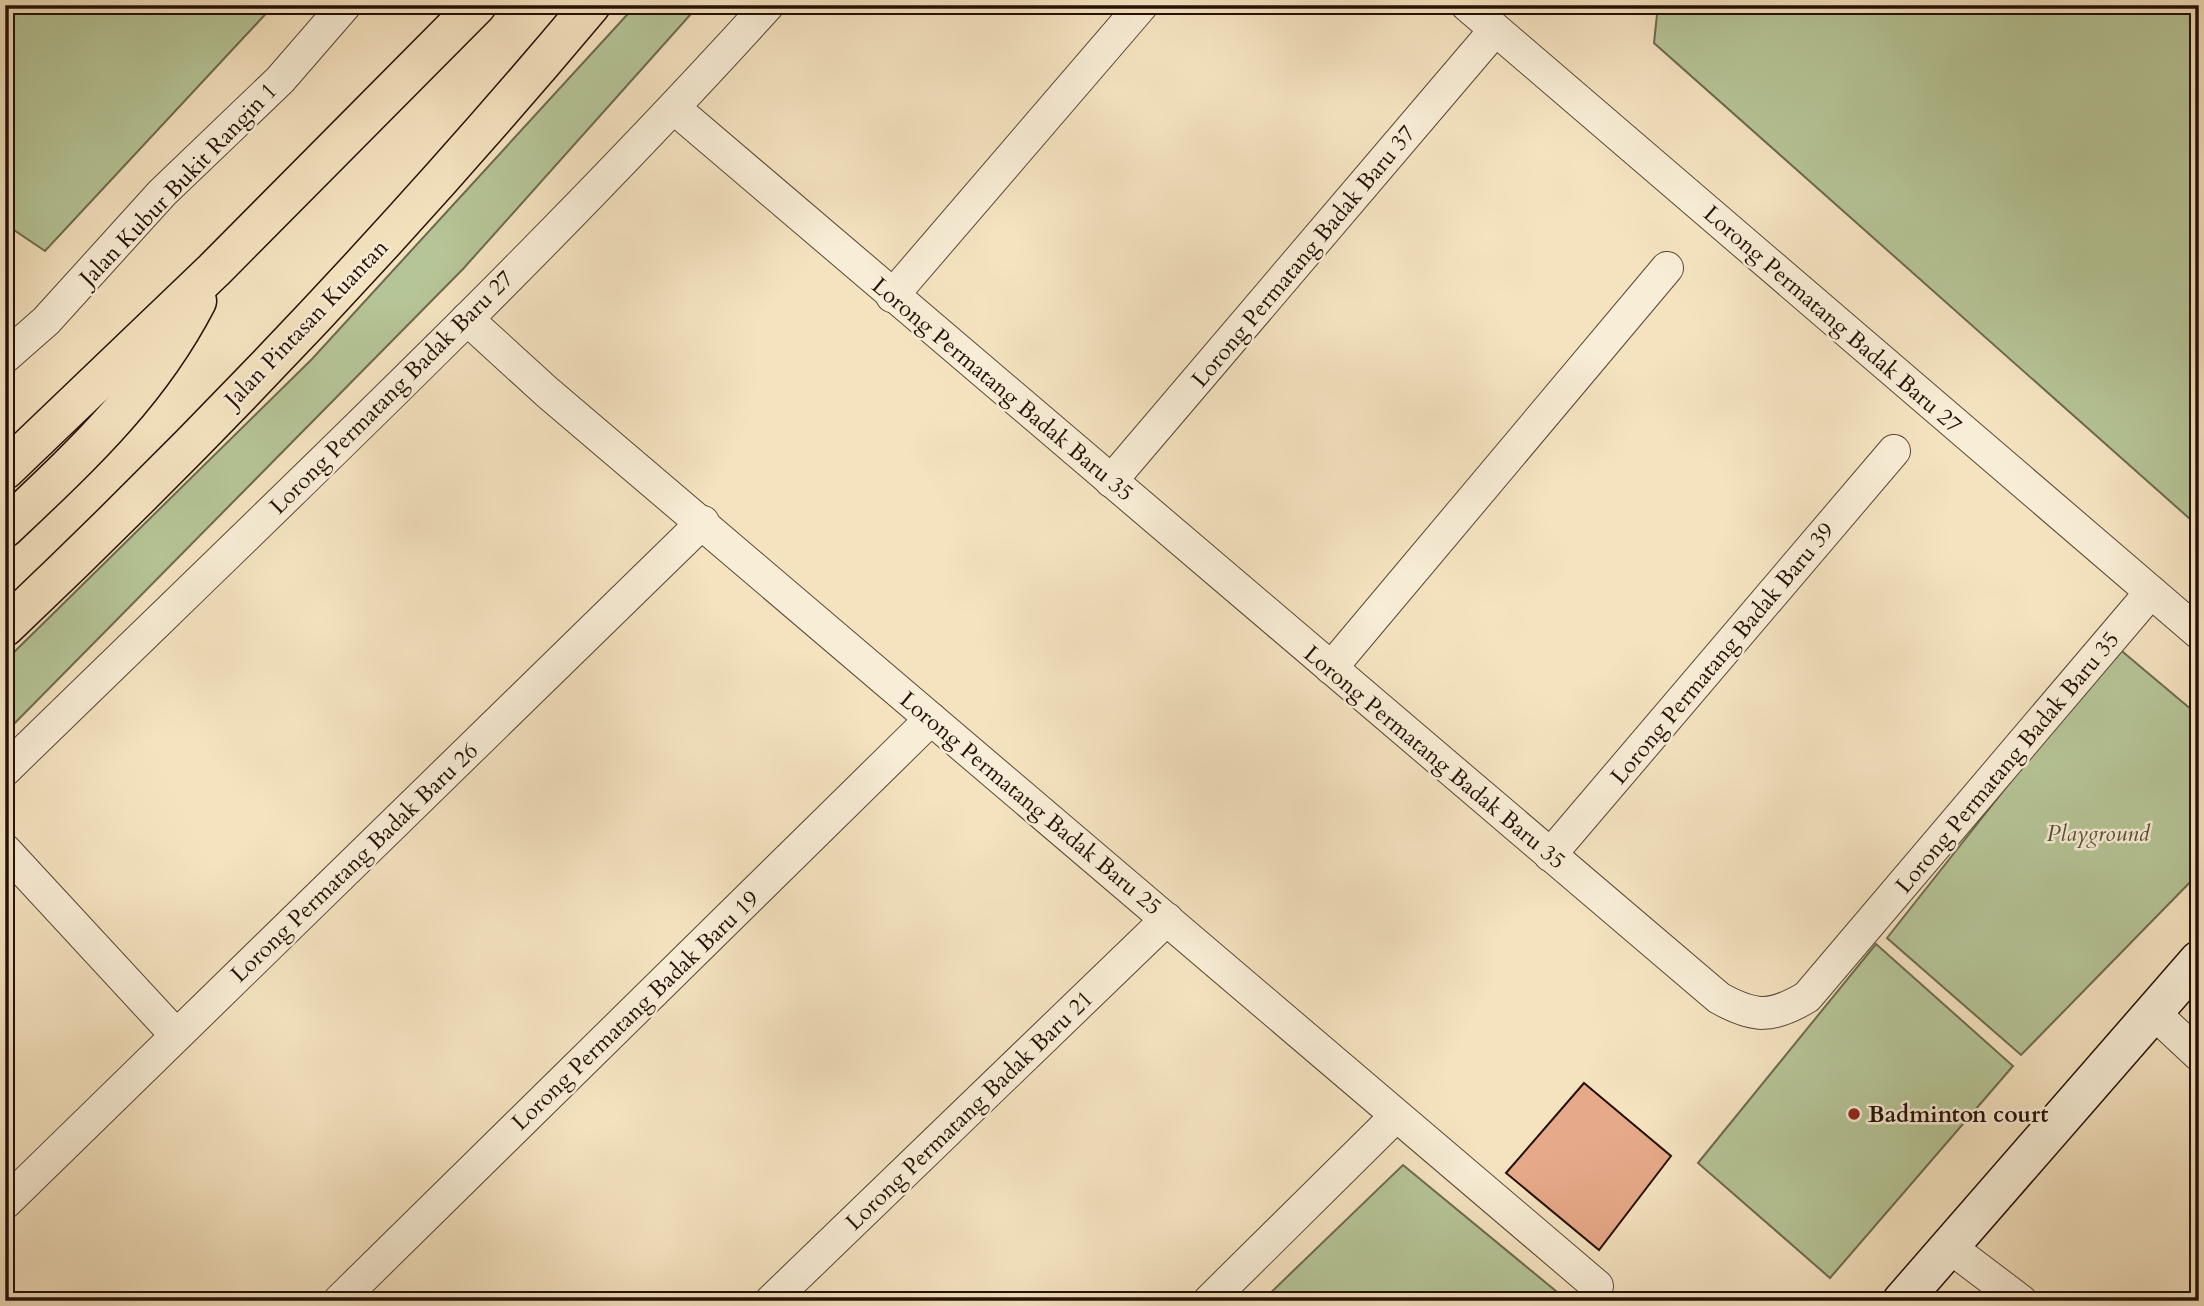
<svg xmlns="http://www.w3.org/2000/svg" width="2204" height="1306" font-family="Cardo,serif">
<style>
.green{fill:#b6c597;stroke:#6d6b4e;stroke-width:2}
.building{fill:#e6a989;stroke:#241106;stroke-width:2}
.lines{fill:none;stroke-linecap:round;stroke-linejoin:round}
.street-casing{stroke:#584634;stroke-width:34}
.secondary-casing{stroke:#241106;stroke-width:41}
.highway-casing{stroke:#241106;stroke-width:41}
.street{stroke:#f8edd6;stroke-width:32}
.secondary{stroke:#f8edd6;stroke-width:38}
.highway{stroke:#f5e3c0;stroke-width:38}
.poi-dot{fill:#8f2418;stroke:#f8edd6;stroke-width:2.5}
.labels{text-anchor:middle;stroke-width:5;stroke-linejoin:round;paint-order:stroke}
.street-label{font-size:23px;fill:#241106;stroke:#f8edd6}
.park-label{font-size:23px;font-style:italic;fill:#575039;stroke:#f8edd6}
.poi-label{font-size:23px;font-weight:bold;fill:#241106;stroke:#f8edd6;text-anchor:start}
</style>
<rect width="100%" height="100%" fill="#f5e3c0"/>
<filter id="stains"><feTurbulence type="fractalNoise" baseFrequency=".00286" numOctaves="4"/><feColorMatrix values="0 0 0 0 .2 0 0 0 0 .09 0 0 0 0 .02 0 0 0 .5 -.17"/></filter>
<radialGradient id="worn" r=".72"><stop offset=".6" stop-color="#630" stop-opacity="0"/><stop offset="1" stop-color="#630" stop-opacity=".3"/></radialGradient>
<g class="green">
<path d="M5,5H274L45,251L5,224Z"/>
<path d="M636,5H699L463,269L5,733V661L312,359Z"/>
<path d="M1658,5H2199V527L1654,43Z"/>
<path d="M2117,647L2199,716V873L2021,1055L1887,938Z"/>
<path d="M1876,944L2013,1066L1830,1278L1698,1163Z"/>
<path d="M1403,1165L1568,1301H1262Z"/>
</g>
<path class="building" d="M1584,1083L1671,1156L1599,1250L1506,1173Z"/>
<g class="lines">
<defs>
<g id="street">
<path d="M1467,5L2199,633"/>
<path d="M674,108L1719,998C1755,1018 1772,1018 1807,997L2151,592"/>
<path d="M892,296L1142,5"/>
<path d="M467,319L547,392L1597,1286"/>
<path d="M5,357L46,321L162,193L280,80L345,5"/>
<path d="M1111,481L1495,30"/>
<path d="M1331,668L1667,268"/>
<path d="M5,770C263,518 526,272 768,5"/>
<path d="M5,850L176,1035"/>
<path d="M1550,855L1894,451"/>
<path d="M2154,1013L2199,1055"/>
<path d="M5,1203L703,522"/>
<path d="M1951,1248L2021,1301"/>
<path d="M339,1301L931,719"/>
<path d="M771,1301L1167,919"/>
<path d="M1209,1301L1395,1117"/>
</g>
<path id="secondary" d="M1902,1301L2199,960"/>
<g id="highway">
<path d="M5,470L214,270L477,5"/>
<path d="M5,528C80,457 149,394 197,301"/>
<path d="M5,627C212,431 408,223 591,5"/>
</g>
</defs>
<use href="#street" class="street-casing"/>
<use href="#secondary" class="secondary-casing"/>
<use href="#highway" class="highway-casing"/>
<use href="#street" class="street"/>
<use href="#secondary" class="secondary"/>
<use href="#highway" class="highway"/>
</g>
<circle class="poi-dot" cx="1854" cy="1114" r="7"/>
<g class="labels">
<g class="street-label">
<text transform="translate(178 184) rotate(-46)" y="8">Jalan Kubur Bukit Rangin 1</text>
<text transform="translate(1303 256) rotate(-50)" y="8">Lorong Permatang Badak Baru 37</text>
<text transform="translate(1833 319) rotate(41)" y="8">Lorong Permatang Badak Baru 27</text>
<text transform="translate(306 323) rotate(-46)" y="8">Jalan Pintasan Kuantan</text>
<text transform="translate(1003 389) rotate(40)" y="8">Lorong Permatang Badak Baru 35</text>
<text transform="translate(391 392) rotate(-45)" y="8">Lorong Permatang Badak Baru 27</text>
<text transform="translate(1722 653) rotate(-50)" y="8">Lorong Permatang Badak Baru 39</text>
<text transform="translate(1435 757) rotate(40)" y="8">Lorong Permatang Badak Baru 35</text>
<text transform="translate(2007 762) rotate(-50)" y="8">Lorong Permatang Badak Baru 35</text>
<text transform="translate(1031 803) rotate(40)" y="8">Lorong Permatang Badak Baru 25</text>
<text transform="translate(354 862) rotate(-44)" y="8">Lorong Permatang Badak Baru 26</text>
<text transform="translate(635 1010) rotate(-44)" y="8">Lorong Permatang Badak Baru 19</text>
<text transform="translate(969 1110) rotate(-44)" y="8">Lorong Permatang Badak Baru 21</text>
</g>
<g class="park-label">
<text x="2098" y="841">Playground</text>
</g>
<g class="poi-label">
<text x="1868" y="1122">Badminton court</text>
</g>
</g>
<rect width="2204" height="1306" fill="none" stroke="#f5e3c0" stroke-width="28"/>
<rect x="7" y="7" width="2190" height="1292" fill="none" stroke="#241106" stroke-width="3.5"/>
<rect x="14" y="14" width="2176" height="1278" fill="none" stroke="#241106" stroke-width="2"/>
<rect width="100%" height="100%" filter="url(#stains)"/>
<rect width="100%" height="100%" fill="url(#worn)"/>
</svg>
